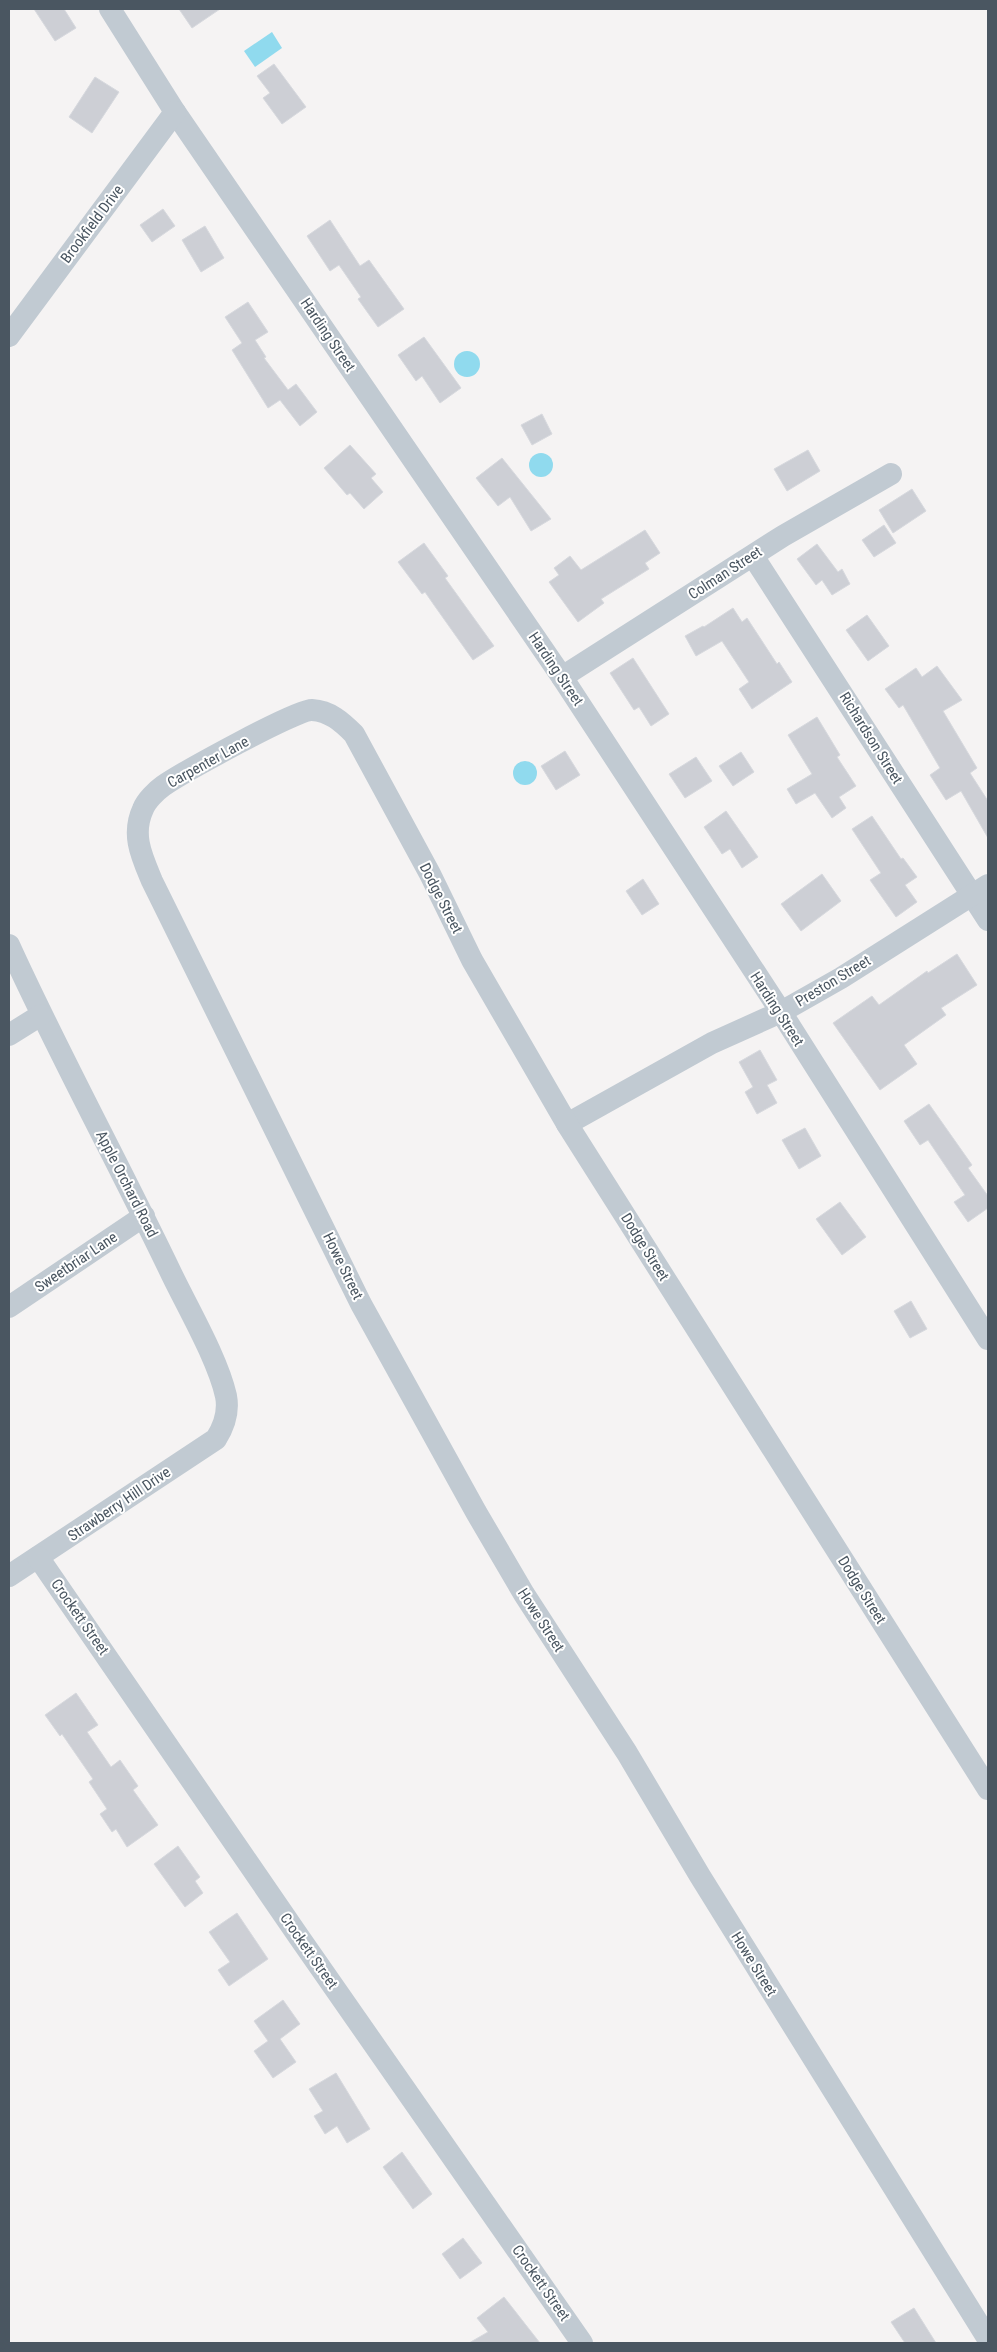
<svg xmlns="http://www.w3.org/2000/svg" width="997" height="2352" font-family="'Roboto Condensed',sans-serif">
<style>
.water{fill:#90daee}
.building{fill:#cdcfd5;stroke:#d7d9de}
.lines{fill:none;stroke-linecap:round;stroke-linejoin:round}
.street{stroke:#c1cad2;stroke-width:22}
.labels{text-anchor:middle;stroke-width:4;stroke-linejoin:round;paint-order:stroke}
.street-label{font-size:15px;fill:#4a5661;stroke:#fff}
</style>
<rect width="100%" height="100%" fill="#f5f3f3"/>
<g class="water">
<path d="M272,32L282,48L255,67L244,51Z"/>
<circle cx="467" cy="364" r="13"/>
<circle cx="541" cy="465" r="12"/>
<circle cx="525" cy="773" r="12"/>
</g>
<g class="building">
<path d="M34,9H64L76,28L55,41Z"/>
<path d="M179,9H220L192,28Z"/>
<path d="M274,64L306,107L282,124L263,98L270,93L257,76Z"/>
<path d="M95,77L119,92L92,133L69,117Z"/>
<path d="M163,209L175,226L152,242L140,225Z"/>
<path d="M330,220L360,266L369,260L404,309L378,327L358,299L361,297L339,265L330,271L307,236Z"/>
<path d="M205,226L224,258L201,272L182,240Z"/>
<path d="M248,302L268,332L255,340L266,357L264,358L288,390L296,384L317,412L300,426L280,400L268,408L232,350L242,343L225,317Z"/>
<path d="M424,337L461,388L440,403L422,376L416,381L398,355Z"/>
<path d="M542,414L552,434L532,445L521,425Z"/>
<path d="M350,445L376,474L371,478L383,492L364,509L350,493L347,495L324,468Z"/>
<path d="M808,450L820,471L787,491L774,469Z"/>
<path d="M502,458L551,519L531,531L510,497L498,506L476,478Z"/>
<path d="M912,489L926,511L893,533L879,510Z"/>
<path d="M884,525L896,543L874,557L862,540Z"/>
<path d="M645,530L660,553L645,563L649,569L601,599L604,603L578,622L549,582L559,575L554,568L570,556L581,570Z"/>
<path d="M424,543L448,576L445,578L494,646L473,660L434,605L425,592L422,594L398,562Z"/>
<path d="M817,544L838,572L842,569L850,584L832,595L822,580L816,585L797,559Z"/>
<path d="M733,608L742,622L747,618L777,664L779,662L792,682L752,709L739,689L749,682L722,641L696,656L685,636L703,626L704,627Z"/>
<path d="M867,615L889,646L868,661L846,630Z"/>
<path d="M633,658L669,714L651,726L639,707L634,710L610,673Z"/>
<path d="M937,666L962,700L943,711L977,768L970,773L988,801V838L961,791L946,800L930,775L940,768L903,705L899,708L885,689L916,668L922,677Z"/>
<path d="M817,717L840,755L837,757L856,786L839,797L846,808L832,818L815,793L796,804L787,789L812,774L788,735Z"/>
<path d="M565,751L580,775L556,790L541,766Z"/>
<path d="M741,752L754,772L733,786L719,766Z"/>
<path d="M696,757L712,781L685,798L669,774Z"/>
<path d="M726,811L758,857L742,868L730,849L722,854L704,827Z"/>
<path d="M872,816L901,859L903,858L917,877L905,885L917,902L896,917L870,880L881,873L852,829Z"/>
<path d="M822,874L841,901L801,931L781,904Z"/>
<path d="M643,879L659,904L642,915L626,891Z"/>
<path d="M957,954L977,985L941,1008L946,1015L904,1045L917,1064L880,1090L833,1023L872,996L879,1005L927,971L928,973Z"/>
<path d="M760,1050L777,1080L767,1085L777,1103L757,1114L745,1092L753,1087L739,1062Z"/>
<path d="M929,1104L972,1165L968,1168L988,1196V1208L968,1222L954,1202L965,1195L928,1140L920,1145L904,1121Z"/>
<path d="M805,1128L821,1156L799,1169L782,1140Z"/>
<path d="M840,1202L866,1237L842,1255L816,1219Z"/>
<path d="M911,1301L927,1329L910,1338L894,1311Z"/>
<path d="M76,1693L98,1725L87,1732L111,1767L120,1760L138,1786L133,1790L158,1825L127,1847L116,1829L112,1832L100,1814L107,1809L89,1782L93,1779L62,1734L60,1736L45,1715Z"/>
<path d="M178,1846L200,1877L195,1881L203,1893L185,1907L154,1864Z"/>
<path d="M237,1913L268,1959L229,1986L218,1970L230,1962L209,1932Z"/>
<path d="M283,2000L300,2024L280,2039L296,2062L273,2078L254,2051L268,2041L254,2021Z"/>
<path d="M336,2073L370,2129L347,2143L337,2126L325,2134L314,2116L323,2111L309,2089Z"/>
<path d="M402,2152L432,2194L413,2209L383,2167Z"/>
<path d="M463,2238L482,2263L460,2279L442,2254Z"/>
<path d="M504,2297L540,2343H469L488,2332L477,2318Z"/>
<path d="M914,2308L936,2343H905L891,2322Z"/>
</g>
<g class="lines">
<g class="street">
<path d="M110,9L175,112L562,677L781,1012L988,1339"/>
<path d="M9,336L175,112"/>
<path d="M753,556L988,920"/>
<path d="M562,677L783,536L891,474"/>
<path d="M9,945C60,1057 119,1164 172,1275C189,1310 218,1360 226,1396C229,1412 225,1425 216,1439L9,1576"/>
<path d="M9,1035L41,1015"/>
<path d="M567,1124L712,1043L781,1012L841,978L988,885"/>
<path d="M9,1307L144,1216"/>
<path d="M38,1557L299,1937L582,2343"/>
<path d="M988,1789L567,1124L472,960L430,874L354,734C342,722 330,711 312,710C297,709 180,774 163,786C156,791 146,801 143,809C131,835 142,857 152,881L361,1304L476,1512L524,1594L627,1753L700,1876L988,2339"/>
</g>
</g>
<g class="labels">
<g class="street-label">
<text transform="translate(92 224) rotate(-53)" y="5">Brookfield Drive</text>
<text transform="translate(328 335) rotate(56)" y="5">Harding Street</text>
<text transform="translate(725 573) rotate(-33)" y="5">Colman Street</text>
<text transform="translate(556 669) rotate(56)" y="5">Harding Street</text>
<text transform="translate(871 738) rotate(58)" y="5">Richardson Street</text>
<text transform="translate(208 762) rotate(-29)" y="5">Carpenter Lane</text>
<text transform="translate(441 898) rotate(63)" y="5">Dodge Street</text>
<text transform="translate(833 981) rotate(-31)" y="5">Preston Street</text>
<text transform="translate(777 1009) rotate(57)" y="5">Harding Street</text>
<text transform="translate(127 1184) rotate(63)" y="5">Apple Orchard Road</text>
<text transform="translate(645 1247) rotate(58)" y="5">Dodge Street</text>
<text transform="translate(76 1262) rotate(-34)" y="5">Sweetbriar Lane</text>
<text transform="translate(343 1266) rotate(64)" y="5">Howe Street</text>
<text transform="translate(119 1504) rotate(-34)" y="5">Strawberry Hill Drive</text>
<text transform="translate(862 1590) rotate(58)" y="5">Dodge Street</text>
<text transform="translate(80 1617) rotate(55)" y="5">Crockett Street</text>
<text transform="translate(541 1620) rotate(57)" y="5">Howe Street</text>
<text transform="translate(309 1951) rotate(55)" y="5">Crockett Street</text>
<text transform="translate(754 1964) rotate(58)" y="5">Howe Street</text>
<text transform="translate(541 2283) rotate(55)" y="5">Crockett Street</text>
</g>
</g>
<rect width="997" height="2352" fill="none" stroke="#4a5661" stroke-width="20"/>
</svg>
